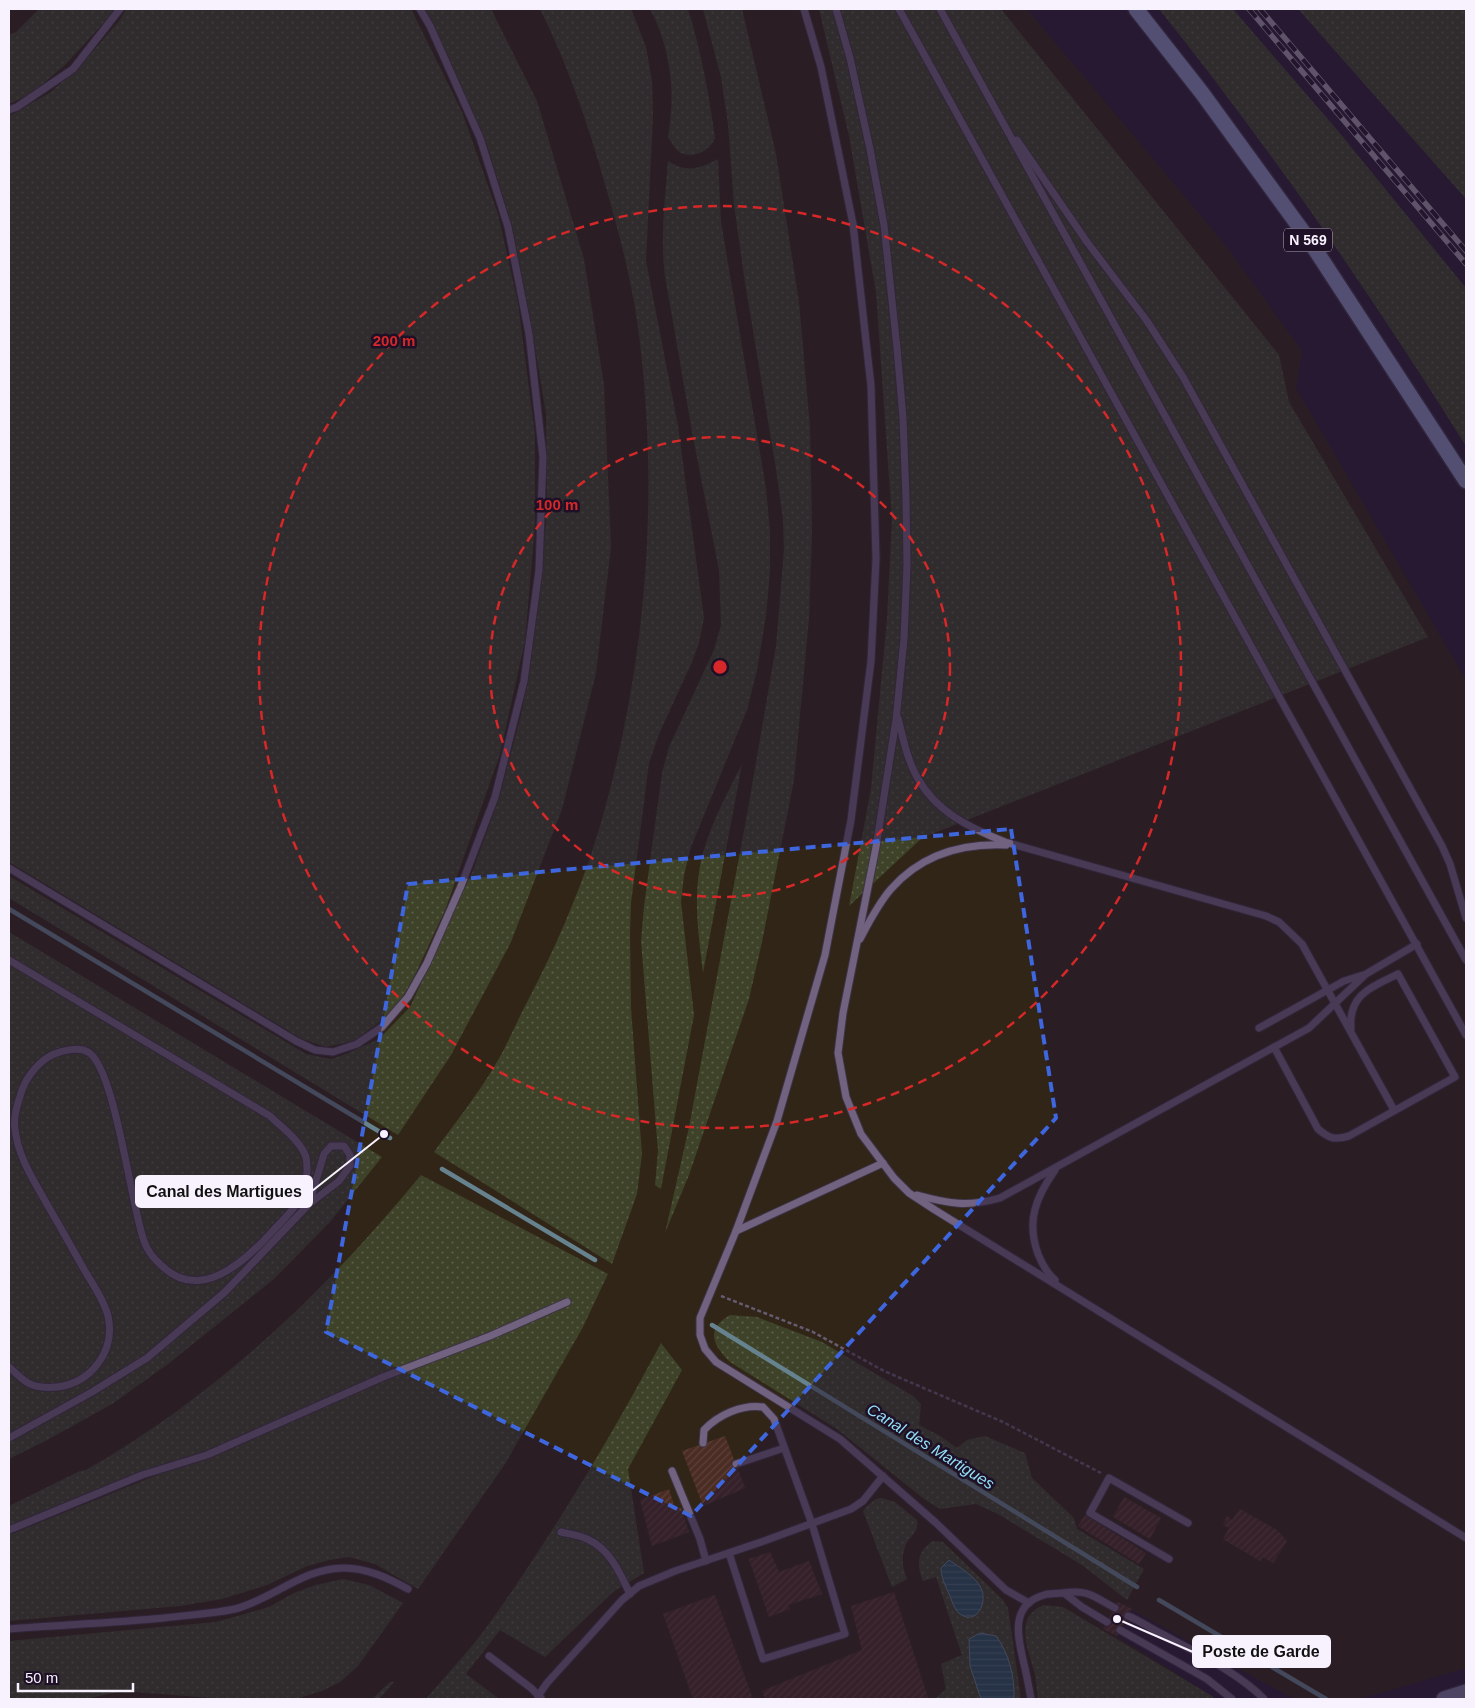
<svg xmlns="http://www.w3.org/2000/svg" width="1475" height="1708" font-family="Helvetica,sans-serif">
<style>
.industrial{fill:#302516}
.grass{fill:url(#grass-dots)}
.water{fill:url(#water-rules);stroke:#66828f}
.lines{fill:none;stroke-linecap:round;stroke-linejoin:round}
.stream{stroke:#66828f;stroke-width:4.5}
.building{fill:url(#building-hatch)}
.lane-casing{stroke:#3e3347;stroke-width:9}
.secondary-casing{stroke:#3e3347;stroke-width:18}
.primary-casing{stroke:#3e3347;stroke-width:18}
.path{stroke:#665b70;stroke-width:2.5;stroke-dasharray:4 2.5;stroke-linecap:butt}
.lane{stroke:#71627f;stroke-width:7}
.secondary{stroke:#7d79a1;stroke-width:15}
.primary{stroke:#8890c3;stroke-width:15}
.rail-casing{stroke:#a299ab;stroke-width:5.5}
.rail{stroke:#1d1027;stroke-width:4;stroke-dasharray:11;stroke-linecap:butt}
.marked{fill:none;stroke:#3e66de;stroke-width:4;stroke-dasharray:10 6;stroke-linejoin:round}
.ring{fill:none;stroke:#d62828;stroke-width:2.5;stroke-dasharray:9 6}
.labels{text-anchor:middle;stroke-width:5;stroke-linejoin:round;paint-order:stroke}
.shield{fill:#1d1027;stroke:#b6aebe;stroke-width:1}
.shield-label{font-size:14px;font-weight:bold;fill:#f8f1fe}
.water-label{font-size:16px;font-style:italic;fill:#92dff6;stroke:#1d1027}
.centre{fill:#d62828;stroke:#1d1027;stroke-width:2.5}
.ring-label{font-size:15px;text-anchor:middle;font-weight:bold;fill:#d62828;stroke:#1d1027;stroke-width:5;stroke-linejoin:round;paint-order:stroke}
.leader{fill:none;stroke:#f8f1fe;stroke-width:2}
.callout-dot{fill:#f8f1fe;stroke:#1d1027;stroke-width:2}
.callout{fill:#f8f1fe;stroke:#f8f1fe;stroke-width:2}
.callout-label{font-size:16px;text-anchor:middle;font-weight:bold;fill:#111}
</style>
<defs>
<pattern id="grass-dots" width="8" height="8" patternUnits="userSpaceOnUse" patternTransform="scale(1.25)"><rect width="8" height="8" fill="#3d4228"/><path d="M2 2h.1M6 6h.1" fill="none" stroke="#5a5e48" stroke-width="1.8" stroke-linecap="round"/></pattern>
<pattern id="water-rules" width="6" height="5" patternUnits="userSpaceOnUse" patternTransform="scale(1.25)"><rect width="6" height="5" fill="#27525f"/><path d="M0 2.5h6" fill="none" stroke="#476b77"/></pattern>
<pattern id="building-hatch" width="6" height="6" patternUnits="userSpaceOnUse" patternTransform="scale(1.25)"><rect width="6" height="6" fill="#4a2c23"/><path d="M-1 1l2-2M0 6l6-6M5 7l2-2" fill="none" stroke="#5c4139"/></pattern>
</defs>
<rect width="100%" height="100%" fill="#261932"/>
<path class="industrial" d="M9,9H1027L1223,242L1302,351L1296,388L1466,680V1668L1360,1699H1294L1132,1610L1117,1636L1212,1696L1215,1699H9Z"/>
<g class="grass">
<path d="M39,9H114L109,17L66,64L31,94L9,104V35L16,32Z"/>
<path d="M126,9H411L462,112L498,214L518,303L535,435V524L525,641L500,754L446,908L415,975L403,997L386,1017L354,1041L326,1047L302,1039L9,862V116L51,92L86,59L120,20Z"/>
<path d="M424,9H491L537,101L584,259L604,385L611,547L596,673L562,809L511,942L451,1055L398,1135L9,898V876L306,1054L331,1059L346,1054L379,1039L410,1007L473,870L499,798L522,711L538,608L547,510L546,413L531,324L512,226L487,145L455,73Z"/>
<path d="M540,9H631L646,47L652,82L653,115L646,261L678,426L704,618L699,643L692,662L659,734L649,763L631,903L630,933L631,1008L642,1154L637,1194L612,1264L434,1152C454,1124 476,1097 494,1067C505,1049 514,1028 524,1008C553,953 579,895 597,836C647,670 661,491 637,320C630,274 618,229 605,184C588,124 568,65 540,9Z"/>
<path d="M650,9H688C701,51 709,94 715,138C710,150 695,159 681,153C675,149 672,143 668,137C676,94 671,48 650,9Z"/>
<path d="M703,9H742L776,154L799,302L810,427L812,532L809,618L794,780L762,942L749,999L689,1175L665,1233L689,1127L748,809L776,646L784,550L783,519L776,469L744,276L734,204L728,124L721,77Z"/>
<path d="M819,9H1001L1279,355L1289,402L1428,637L922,838L849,906L871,789L887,619L892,520L876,292L849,136Z"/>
<path d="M1159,9H1233L1339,132L1466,288V446C1372,296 1270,148 1159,9Z"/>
<path d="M1298,9H1466V199Z"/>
<path d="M718,159L721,222L766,488L770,532V571L766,616L757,670L747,710L691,847L684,875L681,902L694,1015L661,1189L655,1185L658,1151L641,941L644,906L662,773L669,747L714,650L721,625L719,570L693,437L665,276C660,238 665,199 668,161C686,173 700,169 718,159Z"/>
<path d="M742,764L703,973C699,939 694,905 699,872C705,834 725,798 742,764Z"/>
<path d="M9,932L382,1157L329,1223L275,1278L168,1364L112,1404L47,1440L9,1459Z"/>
<path d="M421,1175L608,1274L583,1327L505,1464L418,1589L375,1564L349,1557L329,1560L305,1567L267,1585L222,1599L180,1606L9,1621V1535L157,1475L149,1470L9,1526V1506L80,1471L86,1470C216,1396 326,1291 421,1175Z"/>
<path d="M730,1315L757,1317L822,1342L913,1396L921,1404L919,1425L940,1436L957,1448L967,1440L985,1436L1025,1453L1032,1478L1074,1518L1077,1529L1144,1569L1127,1600L1082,1565L998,1514L976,1504L940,1509L924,1499L837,1429L730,1362C714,1346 704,1330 730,1315Z"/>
<path d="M661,1343L682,1370L628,1469L644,1573L613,1592L545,1657L500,1630L466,1674L499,1699H426C448,1673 472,1648 491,1621C554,1532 610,1439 661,1343Z"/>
<path d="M881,1498L895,1502L917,1520C919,1532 911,1535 906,1544C901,1556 902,1568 907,1579L892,1587L863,1511C868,1505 873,1499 881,1498Z"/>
<path d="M933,1541L943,1542L1002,1599L1008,1608L1021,1699H935L946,1689L941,1664L962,1655L936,1577L923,1581C916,1564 917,1551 933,1541Z"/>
<path d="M343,1579L369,1585L403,1603L358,1666L340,1682L322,1691L296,1699H225L122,1691L86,1699H9V1641L216,1622L269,1607L294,1593L316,1585Z"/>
<path d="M1044,1605L1063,1607L1212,1696L1215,1699H1038C1037,1691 1036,1683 1035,1675C1030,1652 1011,1618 1044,1605Z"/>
<path d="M390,1682H394L379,1699H372Z"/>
</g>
<g class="water">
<path d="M949,1560C959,1567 975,1576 981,1588C988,1602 977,1626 960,1614C954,1610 952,1600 949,1594C945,1585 941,1577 941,1568Z"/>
<path d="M980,1633L996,1636C1009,1653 1015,1678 1014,1699H981L970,1666L969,1639Z"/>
</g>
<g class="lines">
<g class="stream">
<path d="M9,909L390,1138"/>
<path d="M442,1169L595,1260"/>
<path d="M712,1325L1137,1587"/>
<path d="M1159,1600L1326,1699"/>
</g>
</g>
<g class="building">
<path d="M725,1436L745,1488L703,1506L682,1451Z"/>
<path d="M669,1489L675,1508H681L689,1532L652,1546L640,1500Z"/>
<path d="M1124,1497L1161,1518L1150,1539L1113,1517Z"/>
<path d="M1240,1509L1277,1530L1287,1541L1273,1563L1263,1557L1260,1561L1223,1539L1229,1528L1223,1525L1227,1516L1232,1520Z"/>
<path d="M1085,1515L1146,1553L1139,1564L1078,1526Z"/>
<path d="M770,1552L779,1572L809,1561L822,1594L788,1605L790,1609L769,1617L749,1559Z"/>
<path d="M894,1592L928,1698L924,1699H765L762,1691L862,1650L851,1606Z"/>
<path d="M715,1595L753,1699H693L663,1614Z"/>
<path d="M1118,1602L1132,1609L1117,1636L1103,1629Z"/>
</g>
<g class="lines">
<defs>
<g id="lane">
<path d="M804,9L821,67L853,224L871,386L876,559L871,661L851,820L825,955L777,1121L736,1231L700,1318V1335L705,1349L716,1362L840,1439L935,1522L1006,1590L1029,1603"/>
<path d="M836,9L850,58L870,149L884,225L897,348L903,418L906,498L907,564L904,639L896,720L876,847L843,1013L838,1053L846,1097L861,1134L894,1178L909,1193L935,1210L1466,1538"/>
<path d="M899,9L1466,1035"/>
<path d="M940,9L1466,960"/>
<path d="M9,110L17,107L73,69L120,9"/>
<path d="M1017,140L1087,242L1147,321L1183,377L1442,846L1450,864L1466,918"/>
<path d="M898,718C903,738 907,759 917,777C936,812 970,828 1005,842L1266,916L1279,922L1302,944L1394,1110"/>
<path d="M9,868L296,1041L315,1050L333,1052L357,1044L382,1027L408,997L427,963L461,886L495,797L524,681L539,570L543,457L529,334L508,227L480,138L430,26L420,9"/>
<path d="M860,939C869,922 878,904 891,889C921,855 962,843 1006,845"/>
<path d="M9,960L270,1116C282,1128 300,1140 306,1157C307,1162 307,1167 307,1172C305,1202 289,1213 270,1234C243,1263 199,1303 161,1265C154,1259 147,1250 144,1241C131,1206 115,1067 88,1052C79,1047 63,1050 54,1054C40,1060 27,1076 22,1090C18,1103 13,1116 15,1129C18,1158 35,1182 48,1206C61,1228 73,1250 85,1271C93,1285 104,1300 108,1316C116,1351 91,1383 57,1387C47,1388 37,1388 28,1383C21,1379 15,1372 9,1367"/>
<path d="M1259,1028L1344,981L1363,975"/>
<path d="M1274,1047L1318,1129C1330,1139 1334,1140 1349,1136L1455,1077L1398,974C1372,987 1348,994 1351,1029"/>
<path d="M917,1195C949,1204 968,1207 1000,1198L1309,1028L1366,974L1417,944"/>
<path d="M736,1231L883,1163"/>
<path d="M1055,1280C1047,1273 1042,1264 1038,1254C1026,1221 1036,1197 1055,1170"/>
<path d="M9,1438L92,1392L147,1358L225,1292L309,1204L339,1181L350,1166V1155L344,1146H331L324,1154L309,1204"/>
<path d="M703,1443L704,1430C718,1415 742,1404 763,1407L774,1419L812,1524L845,1634L763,1659L729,1553"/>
<path d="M736,1464L784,1448"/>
<path d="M672,1471L700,1539L706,1561"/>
<path d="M9,1530L142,1475L207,1455L383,1377L490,1336L567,1302"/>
<path d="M561,1532C569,1534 579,1535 587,1539C610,1549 620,1573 630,1594"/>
<path d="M1169,1559L1090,1513L1109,1478L1188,1523"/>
<path d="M1128,1616C1141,1621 1153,1630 1166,1636C1197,1653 1240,1674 1264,1699"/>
<path d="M1107,1622L1082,1607L1064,1593C1088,1589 1094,1597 1115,1608"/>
<path d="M9,1629C60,1625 112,1623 164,1618C187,1615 211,1614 235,1609C273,1599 303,1568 344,1568C367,1568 388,1578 408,1589"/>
<path d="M1120,1630L1207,1679L1232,1699"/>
<path d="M489,1656L531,1688L541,1698"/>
<path d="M538,1696L547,1683L586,1640L622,1600L639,1586L675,1571L764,1541L851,1509L863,1501L883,1476"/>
<path d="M1031,1699C1029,1688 1027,1676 1024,1664C1018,1638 1009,1605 1044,1595C1050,1593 1057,1594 1064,1593"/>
</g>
<path id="secondary" d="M1444,1699L1466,1692"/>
<path id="primary" d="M1136,9L1202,93L1309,240L1466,481"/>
</defs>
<use href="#lane" class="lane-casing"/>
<use href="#secondary" class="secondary-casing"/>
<use href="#primary" class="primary-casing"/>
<path class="path" d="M721,1296L813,1332L884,1371L1003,1422L1101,1473"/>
<use href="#lane" class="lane"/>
<use href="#secondary" class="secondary"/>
<use href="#primary" class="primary"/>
<defs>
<g id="rail">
<path d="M1249,9L1466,264"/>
<path d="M1260,9L1466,251"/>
</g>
</defs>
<use href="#rail" class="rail-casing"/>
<use href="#rail" class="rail"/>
</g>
<path d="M0 0H1475V1708H0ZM1011,829L1056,1118L691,1516L326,1332L408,884Z" fill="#261932" fill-opacity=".55" fill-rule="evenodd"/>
<path class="marked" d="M1011,829L1056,1118L691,1516L326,1332L408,884Z"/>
<g class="ring">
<circle cx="720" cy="667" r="230"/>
<circle cx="720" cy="667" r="461"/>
</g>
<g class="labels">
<rect class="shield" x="1284" y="228.5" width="48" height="23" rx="4"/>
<g class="shield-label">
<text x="1308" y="245">N 569</text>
</g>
<g class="water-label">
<text transform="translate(931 1446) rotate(32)" y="6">Canal des Martigues</text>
</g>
</g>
<circle cx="720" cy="667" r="8" class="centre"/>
<g class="ring-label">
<text x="394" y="346">200 m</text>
<text x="557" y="510">100 m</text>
</g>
<path class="leader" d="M384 1134L312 1191M1117 1619L1193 1652"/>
<g class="callout-dot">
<circle cx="384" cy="1134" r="5"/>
<circle cx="1117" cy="1619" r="5"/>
</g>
<g class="callout">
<rect x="136" y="1176" width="176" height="31" rx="5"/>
<rect x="1193" y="1636" width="137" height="31" rx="5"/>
</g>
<g class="callout-label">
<text x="224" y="1197">Canal des Martigues</text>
<text x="1261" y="1657">Poste de Garde</text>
</g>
<rect width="1475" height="1708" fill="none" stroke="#f8f1fe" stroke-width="20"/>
<path d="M18 1683v8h115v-8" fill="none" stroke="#f8f1fe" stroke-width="2.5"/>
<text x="25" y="1683" font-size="15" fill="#f8f1fe" stroke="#1d1027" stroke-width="4" paint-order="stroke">50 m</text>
</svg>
